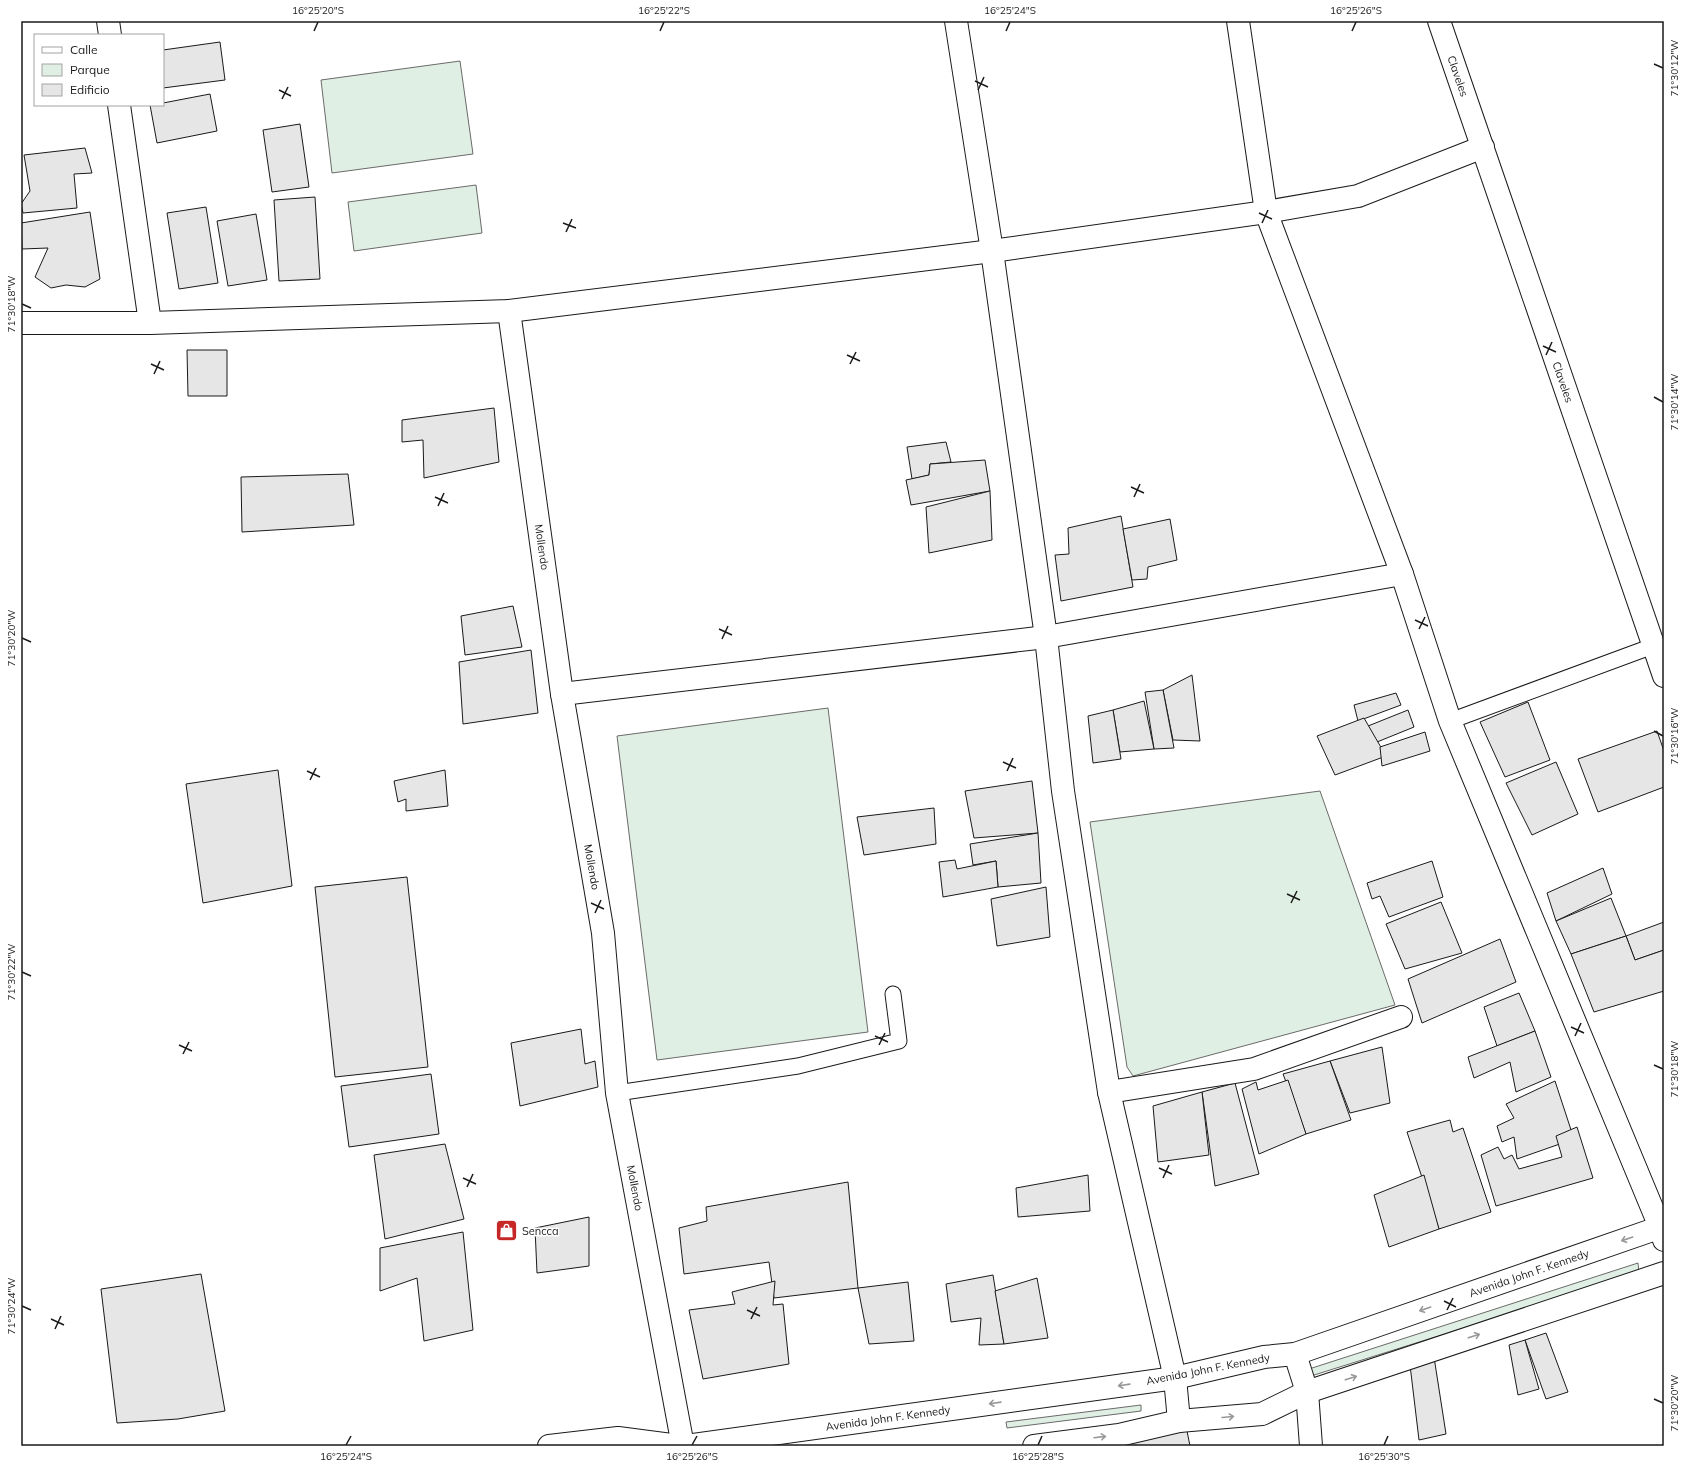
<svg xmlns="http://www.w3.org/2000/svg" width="1685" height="1467" font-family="Mulish,sans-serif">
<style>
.green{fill:#e0efe3;stroke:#6a6a6a}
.building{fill:#e6e6e6;stroke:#1a1a1a}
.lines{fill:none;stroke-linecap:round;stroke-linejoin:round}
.lane-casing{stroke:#1a1a1a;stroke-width:17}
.street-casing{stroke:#1a1a1a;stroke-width:24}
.primary-casing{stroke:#1a1a1a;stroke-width:24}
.lane{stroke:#fff;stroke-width:15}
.street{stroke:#fff;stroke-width:22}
.primary{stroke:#fff;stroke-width:22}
.oneway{stroke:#989898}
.ticks{fill:none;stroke:#1a1a1a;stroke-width:1.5}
.labels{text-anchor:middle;stroke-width:3;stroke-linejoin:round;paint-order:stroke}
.street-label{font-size:11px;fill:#1a1a1a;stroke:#fff}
.poi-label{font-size:11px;fill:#1a1a1a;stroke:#fff;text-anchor:start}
.neatline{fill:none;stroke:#1a1a1a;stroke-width:1.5}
.ticks-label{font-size:10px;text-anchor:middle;fill:#1a1a1a}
</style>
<rect width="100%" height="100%" fill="#fff"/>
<g class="green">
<path d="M460,61L473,154L332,173L321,80Z"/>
<path d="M476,185L482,233L354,251L348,202Z"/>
<path d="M828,708L868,1032L657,1060L617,736Z"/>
<path d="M1320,791L1395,1005L1133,1076L1127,1067L1090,822Z"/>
<path d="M1638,1263L1639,1273L1311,1376L1309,1369Z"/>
<path d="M1141,1405V1411L1007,1428L1006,1422Z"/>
</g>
<g class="building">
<path d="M220,42L225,80L163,88V50Z"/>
<path d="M210,94L217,131L157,143L150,105H163V103Z"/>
<path d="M300,124L309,187L272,192L263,130Z"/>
<path d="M85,148L92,173L74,174L77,208L23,213L21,204L30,191L24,155Z"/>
<path d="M315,197L320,279L279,281L274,200Z"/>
<path d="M206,207L218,283L179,289L167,213Z"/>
<path d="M90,212L100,279L85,287L66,285L51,288L35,277L48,248L22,249L21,223Z"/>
<path d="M256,214L267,280L228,286L217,221Z"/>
<path d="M187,350H227V396H188Z"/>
<path d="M494,408L499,462L424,478L423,440L402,442V420Z"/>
<path d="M946,442L951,462L930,464L929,475L912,479L907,447Z"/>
<path d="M985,460L990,491L911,505L906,480L929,475L930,464Z"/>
<path d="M348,474L354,525L242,532L241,477Z"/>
<path d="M990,491L992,540L929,553L926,507Z"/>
<path d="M1121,516L1133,587L1061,601L1055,555L1069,554L1068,528Z"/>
<path d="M1170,519L1177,560L1148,567L1147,579L1132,580L1123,529Z"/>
<path d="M513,606L522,647L465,655L461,616Z"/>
<path d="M531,650L538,713L463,724L459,662Z"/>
<path d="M1192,675L1200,741L1173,740L1163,690Z"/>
<path d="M1163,690L1174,748L1154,749L1145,692Z"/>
<path d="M1396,693L1401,705L1358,721L1354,705Z"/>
<path d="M1144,701L1154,749L1120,752L1113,710Z"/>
<path d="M1528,702L1550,760L1505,777L1480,722Z"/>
<path d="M1113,710L1121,759L1093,763L1088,716Z"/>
<path d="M1408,710L1414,727L1377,742L1368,726Z"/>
<path d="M1364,718L1386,756L1335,775L1317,736Z"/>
<path d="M1657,731L1664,751V787L1598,812L1578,759Z"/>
<path d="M1425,732L1430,751L1382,766L1380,747Z"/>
<path d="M1556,762L1578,814L1532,835L1506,783Z"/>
<path d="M278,770L292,886L203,903L186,784Z"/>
<path d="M445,770L448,806L406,811V799L398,802L394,781Z"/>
<path d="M1032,781L1038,833L974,838L965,791Z"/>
<path d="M934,808L936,844L864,855L857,817Z"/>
<path d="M1038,833L1041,883L998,887L996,861L973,865L970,844Z"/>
<path d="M955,860L957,869L996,861L998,887L943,897L939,862Z"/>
<path d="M1432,861L1443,897L1389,917L1380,896L1372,899L1367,883Z"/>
<path d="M1603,868L1612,894L1556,921L1547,893Z"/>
<path d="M407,877L428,1067L335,1077L315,887Z"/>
<path d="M1046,887L1050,937L997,946L991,899Z"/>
<path d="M1611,898L1626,936L1571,954L1556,921Z"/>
<path d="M1441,902L1462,953L1405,969L1386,924Z"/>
<path d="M1664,922V950L1635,960L1626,936Z"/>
<path d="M1626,936L1635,960L1664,950V991L1594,1012L1571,954Z"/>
<path d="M1500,939L1516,982L1422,1023L1408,979Z"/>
<path d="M1519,993L1535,1031L1497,1046L1484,1007Z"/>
<path d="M581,1029L585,1064L595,1061L598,1087L520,1106L511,1043Z"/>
<path d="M1535,1031L1551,1077L1516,1092L1510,1062L1474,1078L1468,1057Z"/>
<path d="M1382,1047L1390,1103L1350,1113L1330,1061Z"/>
<path d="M1330,1061L1351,1120L1306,1134L1283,1074Z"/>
<path d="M431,1074L439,1134L349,1147L341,1086Z"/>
<path d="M1288,1080L1306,1134L1259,1154L1242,1089L1256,1082L1258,1090Z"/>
<path d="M1555,1081L1574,1139L1517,1159L1514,1137L1502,1142L1497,1126L1514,1118L1506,1104Z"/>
<path d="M1235,1083L1259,1174L1215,1186L1202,1092Z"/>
<path d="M1202,1092L1209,1155L1158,1162L1153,1106Z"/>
<path d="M1450,1120L1453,1132L1463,1128L1491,1212L1439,1229L1407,1132Z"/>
<path d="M1577,1127L1593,1178L1496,1206L1481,1155L1498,1147L1504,1159L1512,1155L1519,1169L1562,1157L1556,1136Z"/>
<path d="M445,1144L464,1219L385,1239L374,1155Z"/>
<path d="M1088,1175L1090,1211L1018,1217L1016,1188Z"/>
<path d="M1424,1175L1439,1229L1389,1247L1374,1195Z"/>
<path d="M848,1182L858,1288L774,1298L769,1262L684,1274L679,1228L707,1221L706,1207Z"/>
<path d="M589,1217V1266L537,1273L535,1228Z"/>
<path d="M463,1232L473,1330L424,1341L417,1278L380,1291V1248Z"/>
<path d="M201,1274L225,1411L178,1419L117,1423L101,1289Z"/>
<path d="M993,1275L1004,1344L979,1345L981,1318L951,1322L946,1284Z"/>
<path d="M1037,1278L1048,1338L1004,1344L995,1291Z"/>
<path d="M775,1281L773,1305L783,1304L789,1364L703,1379L689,1310L735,1304L732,1292Z"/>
<path d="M908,1282L914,1341L869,1344L858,1288Z"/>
<path d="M1546,1333L1568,1392L1546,1399L1525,1340Z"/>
<path d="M1525,1340L1539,1389L1518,1395L1509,1345Z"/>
<path d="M1434,1357L1446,1434L1419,1440L1410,1365Z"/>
<path d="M1186,1426L1190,1446H1118Z"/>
</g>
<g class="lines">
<defs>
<g id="lane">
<path d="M1450,721L1653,646"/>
<path d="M617,1093L798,1066L899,1041L893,994"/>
</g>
<g id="street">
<path d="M108,21L110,35"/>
<path d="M956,21L992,251L1046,637L1063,791L1109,1092L1175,1378L1179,1421"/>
<path d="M1238,21L1266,212L1402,574L1450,721L1660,1227L1664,1240"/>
<path d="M1439,21L1664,676"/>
<path d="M119,105L150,323"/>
<path d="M509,311L562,694L603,933L617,1093L683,1446"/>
<path d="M21,323H150L509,311L992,251L1266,212L1358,196L1483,147"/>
<path d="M562,694L1046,637L1402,574"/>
<path d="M1109,1092L1254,1069L1401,1017"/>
<path d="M1295,1354L1307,1392L1311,1446"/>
</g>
<g id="primary">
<path d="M549,1446L618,1438L679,1446"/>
<path d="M686,1446L1175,1378L1264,1357L1295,1354L1664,1226"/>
<path d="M1034,1446L1119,1435L1179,1421L1262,1414L1307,1392L1664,1273"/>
</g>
</defs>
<use href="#lane" class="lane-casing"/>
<use href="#street" class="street-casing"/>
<use href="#primary" class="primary-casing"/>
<use href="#lane" class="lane"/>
<use href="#street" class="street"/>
<use href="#primary" class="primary"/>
</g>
<defs><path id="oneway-shaft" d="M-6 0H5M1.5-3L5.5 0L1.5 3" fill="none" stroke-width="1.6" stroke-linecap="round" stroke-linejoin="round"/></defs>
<g class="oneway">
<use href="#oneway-shaft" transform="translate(1627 1239) rotate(161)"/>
<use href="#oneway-shaft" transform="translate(1425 1309) rotate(161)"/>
<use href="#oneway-shaft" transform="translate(1474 1336) rotate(-18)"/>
<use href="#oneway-shaft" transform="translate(1351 1378) rotate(-18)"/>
<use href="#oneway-shaft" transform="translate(1124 1385) rotate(172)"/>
<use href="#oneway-shaft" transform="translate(995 1403) rotate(172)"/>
<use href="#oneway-shaft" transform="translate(1228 1417) rotate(-5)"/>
<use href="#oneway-shaft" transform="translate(1100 1437) rotate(-7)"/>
</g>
<path class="ticks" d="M314,31L318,22M660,31L664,22M1006,31L1010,22M1352,31L1356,22M1654,64L1663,68M975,81L988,87M279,90L291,96M978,90L984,77M282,99L288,87M1259,213L1272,219M563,223L576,228M1262,223L1268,210M566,232L572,219M22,304L31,308M1543,346L1556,352M847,355L860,361M1546,355L1552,342M151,364L164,370M850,364L856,352M154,374L160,361M1654,397L1663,402M1131,487L1144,493M435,497L448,503M1134,497L1140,484M438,506L444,493M1415,620L1428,626M719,629L732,635M1419,629L1425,617M22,638L31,642M722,639L728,626M1654,731L1663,736M1003,762L1016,768M307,771L320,777M1007,771L1013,758M310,780L316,768M1287,894L1300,900M591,903L604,909M1291,903L1297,891M595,913L601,900M22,972L31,976M1571,1027L1584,1033M875,1036L888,1042M1575,1036L1581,1023M179,1045L192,1051M879,1045L885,1033M183,1054L189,1042M1654,1065L1663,1069M1159,1168L1172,1174M463,1178L476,1184M1163,1178L1169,1165M467,1187L473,1174M1444,1301L1456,1307M22,1306L31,1310M747,1310L760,1316M1447,1310L1453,1298M51,1319L64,1325M751,1319L757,1307M55,1329L61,1316M1654,1399L1663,1403M346,1445L351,1436M692,1445L697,1436M1038,1445L1042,1436M1384,1445L1388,1436"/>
<defs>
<symbol id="shop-square" viewBox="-11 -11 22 22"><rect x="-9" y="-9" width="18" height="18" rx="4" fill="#c62828" stroke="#fff"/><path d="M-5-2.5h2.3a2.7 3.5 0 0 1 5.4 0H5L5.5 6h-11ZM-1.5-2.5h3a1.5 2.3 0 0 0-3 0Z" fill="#fff"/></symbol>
</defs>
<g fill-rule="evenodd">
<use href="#shop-square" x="494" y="1218" width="25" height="25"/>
</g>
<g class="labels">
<g class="street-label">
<text transform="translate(1458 76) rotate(71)" y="4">Claveles</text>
<text transform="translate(1563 382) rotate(71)" y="4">Claveles</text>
<text transform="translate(542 547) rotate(82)" y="4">Mollendo</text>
<text transform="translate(592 867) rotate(80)" y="4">Mollendo</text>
<text transform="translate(635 1188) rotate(79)" y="4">Mollendo</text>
<text transform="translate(1529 1273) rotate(-19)" y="4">Avenida John F. Kennedy</text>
<text transform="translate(1208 1369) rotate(-11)" y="4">Avenida John F. Kennedy</text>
<text transform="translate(888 1418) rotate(-8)" y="4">Avenida John F. Kennedy</text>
</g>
<g class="poi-label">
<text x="522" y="1235">Sencca</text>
</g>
</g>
<rect width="1685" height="1467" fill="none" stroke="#ffffff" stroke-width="44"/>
<rect x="34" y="34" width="130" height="72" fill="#ffffff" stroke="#a3a3a3"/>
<rect x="42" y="47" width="20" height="6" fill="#ffffff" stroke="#a3a3a3"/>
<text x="70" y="54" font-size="12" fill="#1a1a1a">Calle</text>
<rect x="42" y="64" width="20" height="12" fill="#e0efe3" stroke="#a3a3a3"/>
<text x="70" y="74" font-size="12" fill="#1a1a1a">Parque</text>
<rect x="42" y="84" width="20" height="12" fill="#e6e6e6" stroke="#a3a3a3"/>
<text x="70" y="94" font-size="12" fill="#1a1a1a">Edificio</text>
<rect x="22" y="22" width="1641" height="1423" class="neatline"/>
<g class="ticks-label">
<text x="318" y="14">16°25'20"S</text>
<text x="664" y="14">16°25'22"S</text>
<text x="1010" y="14">16°25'24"S</text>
<text x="1356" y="14">16°25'26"S</text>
<text transform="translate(1674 68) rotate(-90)" y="4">71°30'12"W</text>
<text transform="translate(11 304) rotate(-90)" y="4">71°30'18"W</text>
<text transform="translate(1674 402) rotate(-90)" y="4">71°30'14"W</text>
<text transform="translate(11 638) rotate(-90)" y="4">71°30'20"W</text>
<text transform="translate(1674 736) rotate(-90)" y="4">71°30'16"W</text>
<text transform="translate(11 972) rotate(-90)" y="4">71°30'22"W</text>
<text transform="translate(1674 1069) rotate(-90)" y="4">71°30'18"W</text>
<text transform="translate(11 1306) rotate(-90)" y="4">71°30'24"W</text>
<text transform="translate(1674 1403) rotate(-90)" y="4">71°30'20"W</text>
<text x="346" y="1460">16°25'24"S</text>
<text x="692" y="1460">16°25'26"S</text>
<text x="1038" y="1460">16°25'28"S</text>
<text x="1384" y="1460">16°25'30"S</text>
</g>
</svg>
